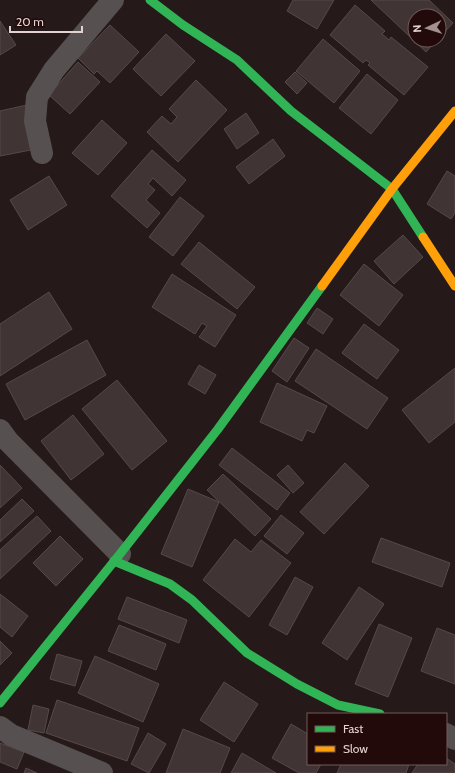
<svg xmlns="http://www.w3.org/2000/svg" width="455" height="773" font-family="Cabin,sans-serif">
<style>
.building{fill:#413434;stroke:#554949}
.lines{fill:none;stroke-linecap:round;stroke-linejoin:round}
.street{stroke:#565050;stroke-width:22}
.fast{stroke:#30b455;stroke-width:9}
.slow{stroke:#ff9f0a;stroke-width:9}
</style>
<rect width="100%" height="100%" fill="#261919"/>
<g class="building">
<path d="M293,0H334L317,29L287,11Z"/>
<path d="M371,0H429L453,23L439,38V16H415V40H437L426,52Z"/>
<path d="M355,5L385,31L382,34L389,40L391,37L428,67L404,95L368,65L370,63L366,60L363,63L330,35Z"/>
<path d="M0,21L16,45L0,55Z"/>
<path d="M110,25L139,52L110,83L97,71L94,74L78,58Z"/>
<path d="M166,34L195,61L161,96L133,69Z"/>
<path d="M323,39L360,71L334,103L296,71Z"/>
<path d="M78,62L100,82L70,114L49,95Z"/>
<path d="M295,72L307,83L297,94L285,82Z"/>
<path d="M367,74L398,100L371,134L339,108Z"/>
<path d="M196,80L227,110L178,162L147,132L162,116L171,124L177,117L169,109Z"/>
<path d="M27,105L36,149L0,156V111Z"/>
<path d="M246,113L259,133L237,149L224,129Z"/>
<path d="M102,120L127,143L98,175L72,153Z"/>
<path d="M273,139L285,156L249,184L236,167Z"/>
<path d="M152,150L186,180L172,196L153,178L148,184L155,190L146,200L160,213L147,228L111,196Z"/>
<path d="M447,171L455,176V213L451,219L427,204Z"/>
<path d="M49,176L67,205L28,230L10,200Z"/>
<path d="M180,197L204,216L173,256L149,237Z"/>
<path d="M403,235L423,257L394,284L374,261Z"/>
<path d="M199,242L255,287L237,309L181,264Z"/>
<path d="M364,264L403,295L379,326L340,295Z"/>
<path d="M172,274L236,315L215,347L199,337L207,326L202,323L195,334L152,307Z"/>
<path d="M49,292L72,329L0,376V324Z"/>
<path d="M317,308L333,319L323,334L307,323Z"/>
<path d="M364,324L399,350L377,379L342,353Z"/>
<path d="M294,338L309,348L287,382L272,371Z"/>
<path d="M87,340L106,375L25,420L6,384Z"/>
<path d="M316,349L388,398L367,429L295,381Z"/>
<path d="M199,365L216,375L205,394L188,384Z"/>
<path d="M455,368V422L429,443L402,410Z"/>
<path d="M117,380L167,441L132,470L82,409Z"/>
<path d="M277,383L327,406L314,433L307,430L302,441L260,422Z"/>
<path d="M73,415L104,454L71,480L41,441Z"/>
<path d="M232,448L290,493L277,510L219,465Z"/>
<path d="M345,463L369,486L324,534L300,512Z"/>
<path d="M0,465L22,488L0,508Z"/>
<path d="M288,465L304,483L293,493L277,475Z"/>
<path d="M223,474L271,519L255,536L207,490Z"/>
<path d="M188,489L219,502L192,567L161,554Z"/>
<path d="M22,499L34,511L0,542V520Z"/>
<path d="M281,515L304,533L287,554L264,536Z"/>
<path d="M37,516L51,531L0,579V550Z"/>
<path d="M60,536L83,559L56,586L33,563Z"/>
<path d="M381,538L450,563L442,587L372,562Z"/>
<path d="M235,539L251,552L261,540L291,563L249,617L203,580Z"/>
<path d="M295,577L313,587L287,635L269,625Z"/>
<path d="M359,587L384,604L347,660L322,643Z"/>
<path d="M0,594L28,616L12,637L0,627Z"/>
<path d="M127,597L187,620L179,643L118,619Z"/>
<path d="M379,624L412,638L388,697L355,684Z"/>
<path d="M119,625L166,644L156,670L108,651Z"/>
<path d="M437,628L455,635V684L421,671Z"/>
<path d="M0,641L12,653L0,665Z"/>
<path d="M57,654L82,661L75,686L50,679Z"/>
<path d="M95,656L159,684L143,722L78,693Z"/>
<path d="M224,682L258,704L234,742L200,720Z"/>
<path d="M57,700L139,728L127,761L46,733Z"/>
<path d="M33,705L49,709L44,733L28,730Z"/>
<path d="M291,724L308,734V764H321L316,773H299L272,758Z"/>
<path d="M183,729L230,748L220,773H166Z"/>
<path d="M148,733L166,744L149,773L131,764Z"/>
<path d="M0,743L24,752L17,769L0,762Z"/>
<path d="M242,753L276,773H231Z"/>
<path d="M446,758L455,764V773H412L418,764H446Z"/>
<path d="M341,764H409L406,773H337Z"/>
<path d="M26,768L37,773H24Z"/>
</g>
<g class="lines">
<g class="street">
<path d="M42,153L35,121L37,97L54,70L113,0"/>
<path d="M0,430L8,441L120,554"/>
<path d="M0,727L11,735L102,773"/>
<path d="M446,734L455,739"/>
</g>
<g class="fast">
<path d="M150,0L183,25L237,60L291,111L392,189L423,237"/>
<path d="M114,561L170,584L192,600L247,653L297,684L338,705L380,714"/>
<path d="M0,703L120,554L218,429L322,286"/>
</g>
<g class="slow">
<path d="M423,237L455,286"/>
<path d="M322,286L392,189L455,111"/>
</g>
</g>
<rect x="307" y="713" width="140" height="52" fill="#220a0a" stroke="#705a59"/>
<rect x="315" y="726" width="20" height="6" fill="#30b455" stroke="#705a59"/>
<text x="343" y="733" font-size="12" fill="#e4d2d0">Fast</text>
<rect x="315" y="746" width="20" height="6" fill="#ff9f0a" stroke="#705a59"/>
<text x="343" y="753" font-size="12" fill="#e4d2d0">Slow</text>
<g transform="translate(427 28) rotate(266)"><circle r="19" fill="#220a0a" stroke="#705a59"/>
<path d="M0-3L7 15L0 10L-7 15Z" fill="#a29190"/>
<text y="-6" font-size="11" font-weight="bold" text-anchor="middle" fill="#e4d2d0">N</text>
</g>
<path d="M10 26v6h72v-6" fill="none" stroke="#e4d2d0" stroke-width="2"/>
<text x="16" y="26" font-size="12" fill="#e4d2d0" stroke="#220a0a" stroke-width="3" paint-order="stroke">20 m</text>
</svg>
